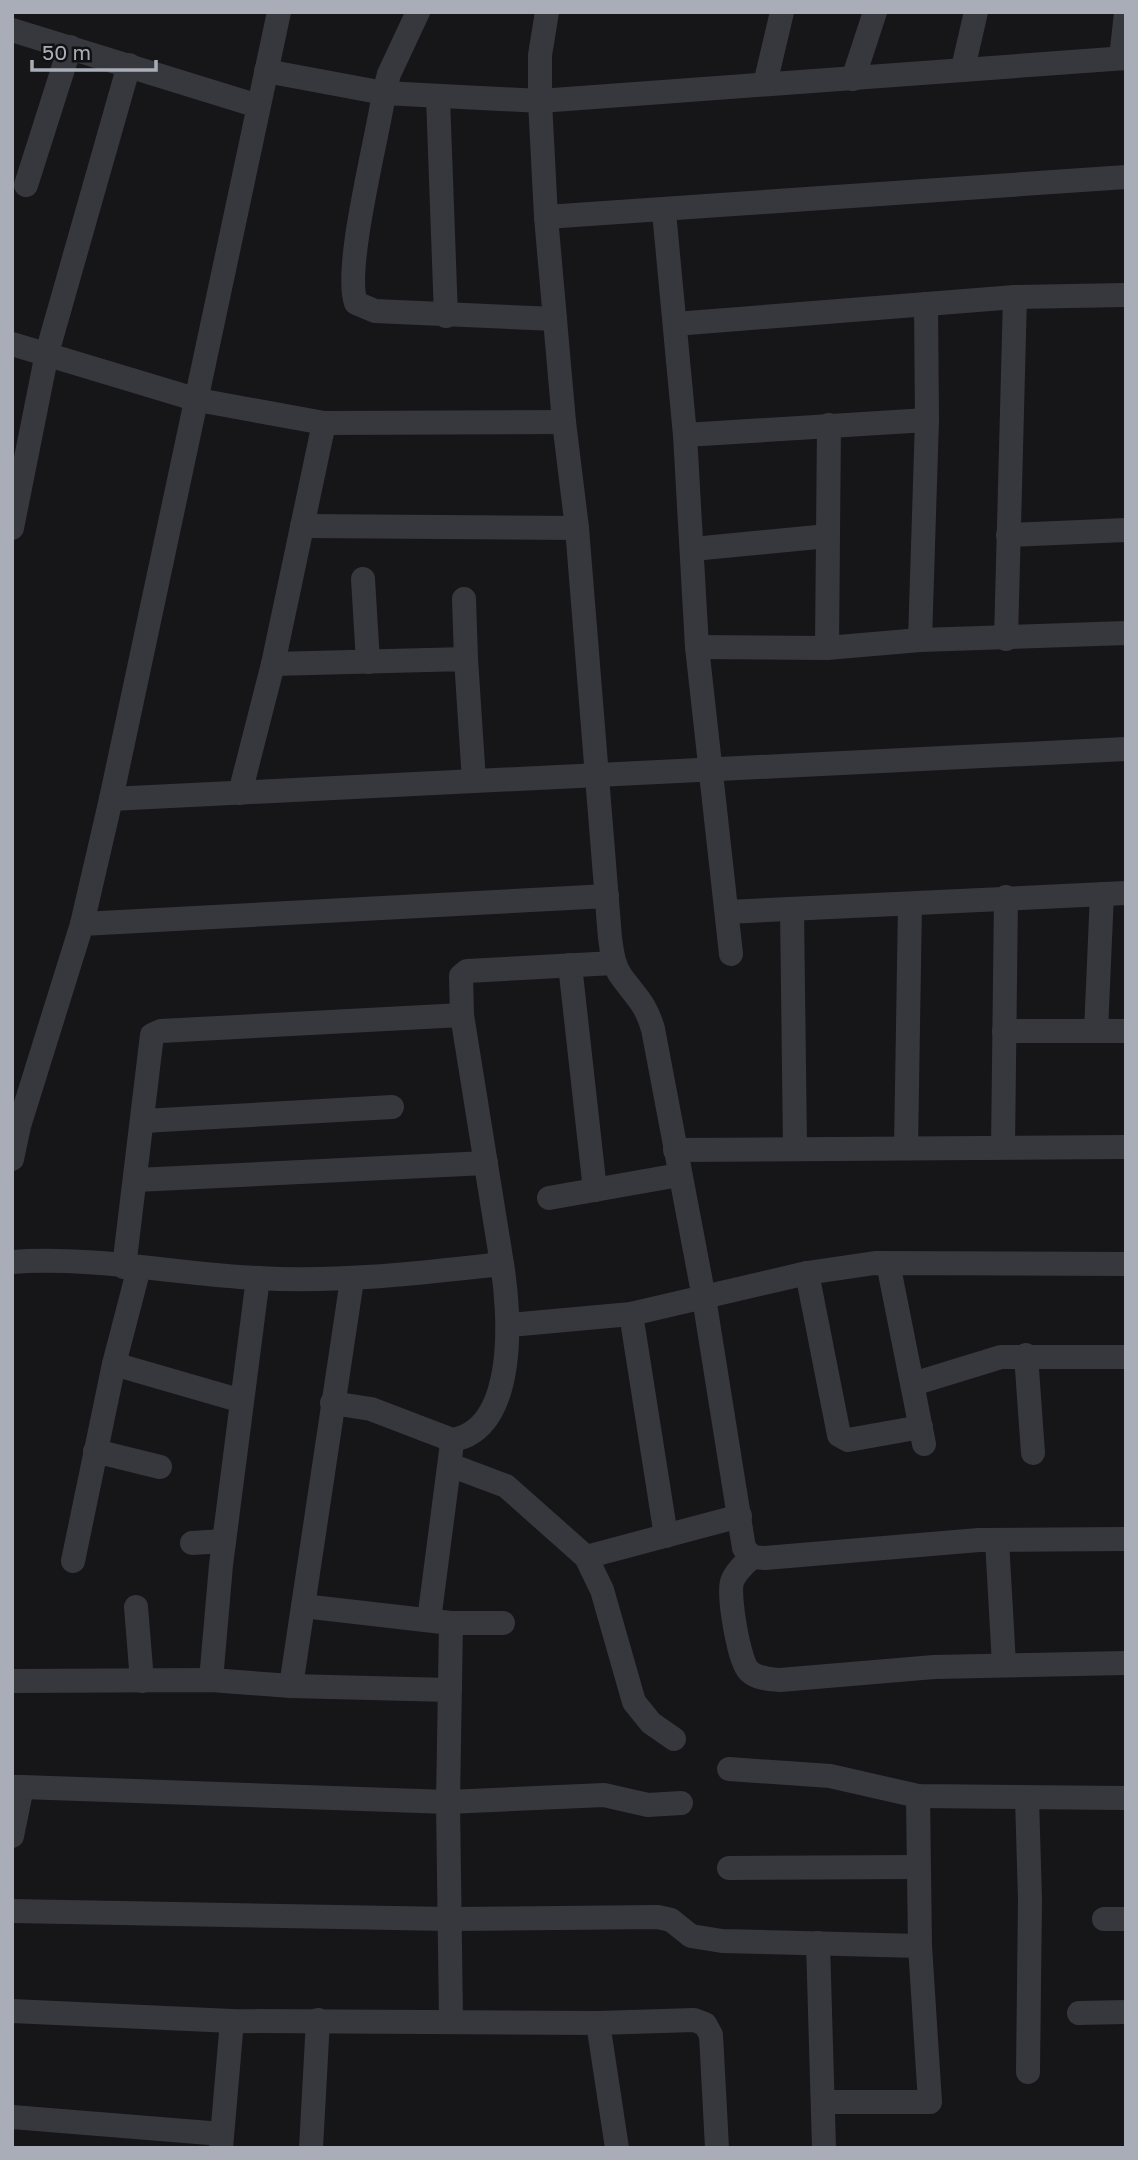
<svg xmlns="http://www.w3.org/2000/svg" width="1138" height="2160" font-family="'Golos Text',sans-serif">
<style>
.lines{fill:none;stroke-linecap:round;stroke-linejoin:round}
.minor{stroke:#37383d;stroke-width:24}
</style>
<rect width="100%" height="100%" fill="#161618"/>
<g class="lines">
<g class="minor">
<path d="M418,12L389,74L384,93C378,136 343,269 356,303L375,311L555,319"/>
<path d="M547,12L540,55V101L546,217L564,422L577,528L610,938C612,951 613,965 621,976C636,997 645,1002 653,1029L704,1298L744,1548L752,1557L765,1558L979,1540L1126,1539"/>
<path d="M12,30L258,106"/>
<path d="M1121,58L1126,13"/>
<path d="M963,68L976,12"/>
<path d="M266,71L384,93L540,101L1126,58"/>
<path d="M853,79L875,12"/>
<path d="M765,84L782,12"/>
<path d="M438,97L446,316"/>
<path d="M26,185L70,47"/>
<path d="M664,212L685,435L697,647L731,954"/>
<path d="M546,217L1126,177"/>
<path d="M675,324L1015,297L1126,295"/>
<path d="M12,344L198,400L324,423L564,422"/>
<path d="M685,435L927,420"/>
<path d="M302,526L577,528"/>
<path d="M12,528L47,353L129,65"/>
<path d="M1008,535L1126,530"/>
<path d="M693,549L828,536"/>
<path d="M363,579L368,662"/>
<path d="M464,599L466,659"/>
<path d="M1006,639L1015,297"/>
<path d="M920,640L927,420L926,304"/>
<path d="M697,647L827,648L920,640L1126,633"/>
<path d="M827,648L829,425"/>
<path d="M273,664L466,659L474,781"/>
<path d="M240,793L273,664L324,423"/>
<path d="M111,799L1126,749"/>
<path d="M792,909L795,1148"/>
<path d="M727,912L1126,893"/>
<path d="M82,924L607,896"/>
<path d="M570,965L595,1190"/>
<path d="M1004,1031H1126"/>
<path d="M1096,1031L1102,894"/>
<path d="M143,1121L392,1107"/>
<path d="M1003,1147L1006,897"/>
<path d="M906,1148L910,904"/>
<path d="M675,1150L1126,1147"/>
<path d="M12,1159L19,1126L82,924L111,799L279,12"/>
<path d="M136,1180L486,1163"/>
<path d="M549,1198L679,1175"/>
<path d="M12,1262C93,1256 176,1274 257,1278C339,1283 420,1273 502,1264L462,1015L461,976L467,971L614,963"/>
<path d="M888,1263L924,1444"/>
<path d="M124,1267L152,1035L161,1031L462,1015"/>
<path d="M807,1273L839,1435L848,1440L921,1427"/>
<path d="M631,1314L666,1536"/>
<path d="M510,1325L631,1314L807,1273L875,1263L1126,1264"/>
<path d="M1026,1355L1033,1453"/>
<path d="M114,1364L242,1401"/>
<path d="M913,1384L1001,1357H1126"/>
<path d="M332,1403L371,1409L452,1440C518,1430 510,1312 502,1264"/>
<path d="M95,1451L160,1467"/>
<path d="M450,1465L506,1486L586,1557L602,1590L634,1702L651,1723L674,1739"/>
<path d="M997,1540L1004,1665"/>
<path d="M192,1543L224,1541"/>
<path d="M586,1557L740,1516"/>
<path d="M752,1557C745,1564 735,1572 732,1582C728,1596 739,1662 749,1671C757,1679 770,1679 780,1680L934,1667L1126,1663"/>
<path d="M73,1561L114,1364L139,1268"/>
<path d="M303,1606L451,1623H503"/>
<path d="M136,1607L142,1681"/>
<path d="M429,1620L451,1451"/>
<path d="M211,1680L221,1565L258,1278"/>
<path d="M12,1681L211,1680L291,1686L450,1690"/>
<path d="M291,1686L352,1280"/>
<path d="M729,1769L830,1776L918,1796L1126,1798"/>
<path d="M12,1787H22L12,1836"/>
<path d="M22,1787L448,1802L604,1795L648,1805L681,1803"/>
<path d="M1027,1798L1030,1899L1028,2072"/>
<path d="M729,1868L918,1867"/>
<path d="M12,1911L450,1919L658,1917L671,1920L691,1936L722,1941L920,1946"/>
<path d="M1104,1919H1126"/>
<path d="M818,1943L824,2148"/>
<path d="M12,2011L232,2021L598,2023"/>
<path d="M1079,2013L1126,2012"/>
<path d="M451,2021L448,1802L451,1623"/>
<path d="M823,2102H930L920,1946L918,1796"/>
<path d="M12,2117L222,2134"/>
<path d="M221,2148L232,2021"/>
<path d="M311,2148L318,2020"/>
<path d="M617,2148L598,2023L694,2020L705,2024L711,2035L717,2148"/>
</g>
</g>
<rect width="1138" height="2160" fill="none" stroke="#a8adb8" stroke-width="28"/>
<path d="M32 60v10h124v-10" fill="none" stroke="#a8adb8" stroke-width="3.5"/>
<text x="42" y="60" font-size="21" fill="#a8adb8" stroke="#111113" stroke-width="5" paint-order="stroke">50 m</text>
</svg>
